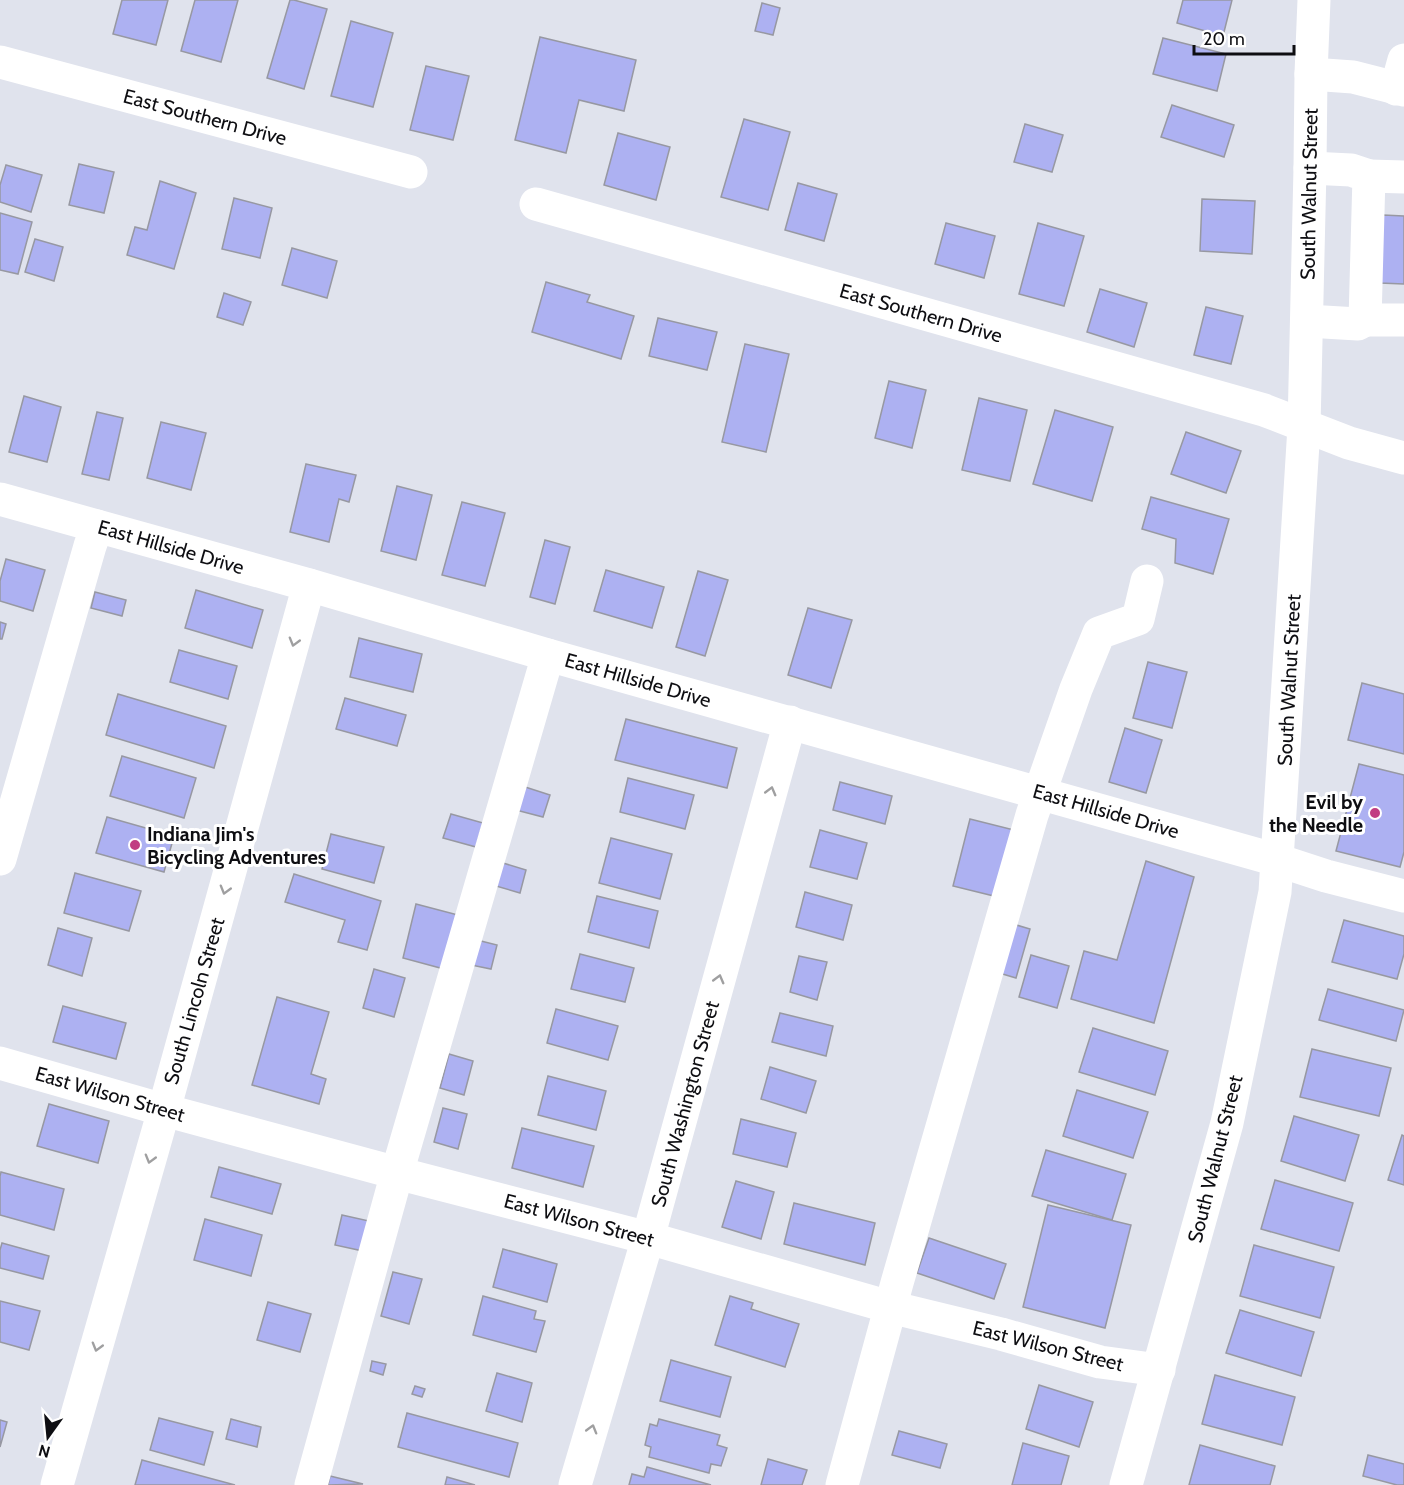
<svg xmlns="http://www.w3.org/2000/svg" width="1404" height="1485" font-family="Cabin,sans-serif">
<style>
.building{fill:#adb1f2;stroke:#9798a2;stroke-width:1.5}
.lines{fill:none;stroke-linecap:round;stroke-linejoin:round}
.minor{stroke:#fff;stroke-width:33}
.major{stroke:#fff;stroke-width:33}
.oneway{stroke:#9f9fa0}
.poi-dot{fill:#c13d82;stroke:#fff;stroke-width:2}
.labels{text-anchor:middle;stroke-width:6;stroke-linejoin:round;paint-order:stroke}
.street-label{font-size:20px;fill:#0e0e12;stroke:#fff}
.poi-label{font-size:20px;font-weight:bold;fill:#0e0e12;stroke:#fff;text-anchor:end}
</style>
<rect width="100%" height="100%" fill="#e0e3ed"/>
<g class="building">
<path d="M122,0H168L156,45L113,34Z"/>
<path d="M195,0H238L221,62L181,51Z"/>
<path d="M290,0H294L327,9L304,89L267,78Z"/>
<path d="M1183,0H1232L1223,36L1177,23Z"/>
<path d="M762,3L780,8L773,35L755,31Z"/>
<path d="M351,21L393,33L373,107L331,96Z"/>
<path d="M540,37L636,60L624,111L579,100L566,153L515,140Z"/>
<path d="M1163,38L1226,54L1217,91L1153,74Z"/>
<path d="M426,66L469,76L453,140L410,130Z"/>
<path d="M1172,105L1234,125L1224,157L1161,137Z"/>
<path d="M744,119L790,132L768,210L721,197Z"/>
<path d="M1025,124L1063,135L1052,172L1014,162Z"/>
<path d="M618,133L670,147L656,200L604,185Z"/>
<path d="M79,164L114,172L104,213L69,205Z"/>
<path d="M6,165L42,175L31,212L0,202V185Z"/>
<path d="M160,181L196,193L174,269L127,255L135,227L147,230Z"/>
<path d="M798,183L837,194L824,241L785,230Z"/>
<path d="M234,198L272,208L260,258L222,249Z"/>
<path d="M1202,199L1255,201L1252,254L1200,251Z"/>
<path d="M0,213L32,222L18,274L0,270Z"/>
<path d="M1383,215L1404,216V284L1380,283Z"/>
<path d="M946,223L995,236L984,278L935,264Z"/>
<path d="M1038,223L1084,236L1064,306L1019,294Z"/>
<path d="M35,239L63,247L54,281L25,272Z"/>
<path d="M292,248L337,261L327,298L282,285Z"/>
<path d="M546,282L590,295L587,302L634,316L621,359L532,332Z"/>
<path d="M1100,289L1147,303L1134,347L1087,332Z"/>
<path d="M224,293L251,302L243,325L217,317Z"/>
<path d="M1206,307L1243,316L1231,364L1194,355Z"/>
<path d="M658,318L717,332L707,370L649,356Z"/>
<path d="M745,344L789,354L766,452L722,442Z"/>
<path d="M889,381L926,390L912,448L875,438Z"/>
<path d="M24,396L61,407L47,462L9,452Z"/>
<path d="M979,398L1027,410L1010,481L962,470Z"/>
<path d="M1055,410L1113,427L1092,501L1033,484Z"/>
<path d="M97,412L123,418L109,480L82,474Z"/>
<path d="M161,422L206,433L191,490L147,478Z"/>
<path d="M1186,432L1241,451L1226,493L1171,474Z"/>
<path d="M306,464L356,475L349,502L339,499L329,542L290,532Z"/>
<path d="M397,486L432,495L416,560L381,551Z"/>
<path d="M1151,497L1229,519L1213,574L1175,563L1176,539L1142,529Z"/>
<path d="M462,502L505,513L485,586L442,575Z"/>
<path d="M545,540L570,547L555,604L530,597Z"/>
<path d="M6,559L45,570L33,611L0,601V581Z"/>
<path d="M606,570L664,587L652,628L594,611Z"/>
<path d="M698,571L728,580L705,656L676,647Z"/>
<path d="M196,590L263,610L252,648L185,628Z"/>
<path d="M95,592L126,600L122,616L91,608Z"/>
<path d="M808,608L852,620L831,688L788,675Z"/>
<path d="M0,622L6,624L2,639H0Z"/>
<path d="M359,638L422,654L413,692L350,677Z"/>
<path d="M179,650L237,666L228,699L170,682Z"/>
<path d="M1148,662L1187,672L1172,728L1133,718Z"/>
<path d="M1362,683L1404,694V754L1348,740Z"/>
<path d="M118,694L226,726L214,768L106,735Z"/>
<path d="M345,698L406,715L397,746L336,729Z"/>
<path d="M626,719L737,748L727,788L615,760Z"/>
<path d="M1125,728L1162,740L1146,793L1109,782Z"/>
<path d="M122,756L196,778L184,818L110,796Z"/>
<path d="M1359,764L1404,775V852L1400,867L1336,851Z"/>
<path d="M628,778L694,795L685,829L620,812Z"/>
<path d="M840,782L892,796L885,824L833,810Z"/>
<path d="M519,785L550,795L543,817L512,809Z"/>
<path d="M451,814L483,823L476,847L443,838Z"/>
<path d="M107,817L174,836L164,872L96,853Z"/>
<path d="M970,819L1014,830L998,897L953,886Z"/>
<path d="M820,830L867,843L857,879L810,867Z"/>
<path d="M331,834L384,847L374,883L322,869Z"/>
<path d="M611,838L672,854L660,899L599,883Z"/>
<path d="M1146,861L1194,877L1154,1023L1071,999L1084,951L1117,960Z"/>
<path d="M503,863L526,870L520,893L496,886Z"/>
<path d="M75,873L141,891L129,931L64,913Z"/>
<path d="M294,874L381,901L367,950L338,942L345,920L285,902Z"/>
<path d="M805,892L852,905L843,940L796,927Z"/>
<path d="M597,896L658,911L649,948L588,932Z"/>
<path d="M416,904L458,915L444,969L403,958Z"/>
<path d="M1344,920L1404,936V954L1397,979L1332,962Z"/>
<path d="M1003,921L1030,929L1016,978L989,970Z"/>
<path d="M58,928L92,938L82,976L48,965Z"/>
<path d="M477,940L497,945L491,969L471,965Z"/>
<path d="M580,954L634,968L625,1002L571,989Z"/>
<path d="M1031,955L1069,966L1057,1008L1019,997Z"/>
<path d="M799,956L827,962L817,1000L790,992Z"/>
<path d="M374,969L405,978L394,1017L363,1008Z"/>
<path d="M1328,989L1404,1010L1396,1041L1319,1020Z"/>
<path d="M277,997L329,1012L311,1074L326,1079L319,1104L252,1085Z"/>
<path d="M63,1006L126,1023L116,1059L53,1042Z"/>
<path d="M556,1009L618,1026L608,1060L547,1043Z"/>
<path d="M780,1013L833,1026L826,1056L772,1042Z"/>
<path d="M1093,1028L1168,1051L1155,1095L1079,1072Z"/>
<path d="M1312,1049L1391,1068L1379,1116L1300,1097Z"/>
<path d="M449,1054L473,1061L464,1095L440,1088Z"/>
<path d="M770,1067L816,1081L806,1113L761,1099Z"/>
<path d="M548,1076L606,1091L596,1130L538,1115Z"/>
<path d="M1077,1090L1148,1112L1133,1158L1063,1136Z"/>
<path d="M49,1104L109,1121L98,1163L37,1146Z"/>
<path d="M443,1108L467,1114L458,1149L434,1142Z"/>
<path d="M1294,1116L1359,1135L1345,1181L1281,1161Z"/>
<path d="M741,1119L796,1133L787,1167L733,1154Z"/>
<path d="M522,1128L594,1146L583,1187L512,1168Z"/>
<path d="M1402,1135L1404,1136V1185L1388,1180Z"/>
<path d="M1046,1150L1126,1174L1112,1220L1032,1196Z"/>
<path d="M219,1167L281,1184L272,1214L211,1197Z"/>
<path d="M1,1172L64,1189L54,1230L0,1215V1176Z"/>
<path d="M1275,1180L1353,1203L1339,1251L1261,1229Z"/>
<path d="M736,1181L774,1192L761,1239L722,1227Z"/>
<path d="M794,1203L875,1223L865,1265L784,1244Z"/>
<path d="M1048,1205L1131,1225L1105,1328L1023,1307Z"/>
<path d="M342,1215L369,1221L363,1251L335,1245Z"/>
<path d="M205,1219L262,1235L251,1276L194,1260Z"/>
<path d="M929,1238L1006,1264L994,1299L917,1273Z"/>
<path d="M2,1243L49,1256L43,1279L0,1268V1250Z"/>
<path d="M1254,1245L1334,1267L1320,1318L1240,1296Z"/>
<path d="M503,1249L557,1264L547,1302L493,1287Z"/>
<path d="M393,1272L422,1279L409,1324L381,1316Z"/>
<path d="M483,1296L536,1311L534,1319L545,1321L536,1352L473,1335Z"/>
<path d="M730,1296L753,1303L751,1309L799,1324L785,1367L715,1345Z"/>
<path d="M0,1301L40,1311L29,1350L0,1342Z"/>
<path d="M268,1302L311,1314L300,1352L257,1340Z"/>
<path d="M1240,1310L1314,1332L1301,1376L1226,1353Z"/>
<path d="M671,1360L731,1377L720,1417L660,1401Z"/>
<path d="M372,1361L386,1364L383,1375L370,1371Z"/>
<path d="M497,1373L532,1383L522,1422L486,1411Z"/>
<path d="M1215,1375L1295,1397L1282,1445L1202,1424Z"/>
<path d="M1039,1385L1093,1402L1079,1447L1026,1429Z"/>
<path d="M415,1386L425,1389L422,1397L412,1394Z"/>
<path d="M407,1413L518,1443L509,1477L398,1447Z"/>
<path d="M159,1418L213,1432L204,1465L150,1450Z"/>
<path d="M231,1419L261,1427L257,1447L226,1439Z"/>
<path d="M659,1419L720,1435L717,1445L727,1448L721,1466L711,1464L709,1473L649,1457L651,1447L645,1445L650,1424L657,1426Z"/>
<path d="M0,1420L7,1422L0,1447Z"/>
<path d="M899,1431L947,1444L940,1468L892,1455Z"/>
<path d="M1023,1443L1069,1456L1061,1485H1012Z"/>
<path d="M1200,1445L1275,1466L1270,1485H1189Z"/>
<path d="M1368,1455L1404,1464V1485H1397L1363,1476Z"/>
<path d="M768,1459L807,1470L802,1485H761Z"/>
<path d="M142,1460L235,1485H135Z"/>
<path d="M647,1467L711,1485H629L632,1474L644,1477Z"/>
<path d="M330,1476L363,1484L328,1485Z"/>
<path d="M447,1477L475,1485H445Z"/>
</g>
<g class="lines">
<g class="minor">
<path d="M0,62L411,172"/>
<path d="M1311,74L1353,77L1404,90"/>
<path d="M1396,89L1404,60"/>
<path d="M1369,176L1404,177"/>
<path d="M536,204L1264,410L1349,443L1404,458"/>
<path d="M1365,320H1404"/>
<path d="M1307,321L1358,324L1365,320L1369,176L1351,170L1310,168"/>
<path d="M0,859L90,546L97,526"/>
<path d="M1277,860L1326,876L1404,896"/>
<path d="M0,1063L164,1110L397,1173L648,1238L890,1307L1001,1334L1100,1362L1159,1370"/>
<path d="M57,1485L164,1110L309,585"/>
<path d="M311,1485L397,1173L548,655"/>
<path d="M575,1485L648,1238L790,722"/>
<path d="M842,1485L897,1283L1032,815L1076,689L1099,633L1138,619L1147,581"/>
</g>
<g class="major">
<path d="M0,499L309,585L548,655L1277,860"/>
<path d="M1126,1485L1227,1123L1275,892L1304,427L1310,168L1311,74L1314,0"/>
</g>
</g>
<defs><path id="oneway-chevron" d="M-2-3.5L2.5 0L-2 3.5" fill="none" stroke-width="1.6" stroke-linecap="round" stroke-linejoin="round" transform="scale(1.5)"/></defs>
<g class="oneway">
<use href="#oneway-chevron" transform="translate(294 642) rotate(106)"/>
<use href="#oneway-chevron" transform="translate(771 791) rotate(-75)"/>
<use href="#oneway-chevron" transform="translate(225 890) rotate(106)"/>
<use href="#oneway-chevron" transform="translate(719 979) rotate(-75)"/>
<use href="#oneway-chevron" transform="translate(150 1159) rotate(106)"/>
<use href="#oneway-chevron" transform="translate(97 1347) rotate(106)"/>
<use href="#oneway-chevron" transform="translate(592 1429) rotate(-74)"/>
</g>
<g class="poi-dot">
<circle cx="1375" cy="813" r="6"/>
<circle cx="135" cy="845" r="6"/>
</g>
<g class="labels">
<g class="street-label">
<text transform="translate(205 117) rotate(15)" y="7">East Southern Drive</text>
<text transform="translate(1309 194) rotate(-89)" y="7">South Walnut Street</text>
<text transform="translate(921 313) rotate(16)" y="7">East Southern Drive</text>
<text transform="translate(171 547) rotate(16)" y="7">East Hillside Drive</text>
<text transform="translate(638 680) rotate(16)" y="7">East Hillside Drive</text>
<text transform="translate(1289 680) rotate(-87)" y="7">South Walnut Street</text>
<text transform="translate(1106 811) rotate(16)" y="7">East Hillside Drive</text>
<text transform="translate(194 1001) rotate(-74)" y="7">South Lincoln Street</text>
<text transform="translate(110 1094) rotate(16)" y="7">East Wilson Street</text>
<text transform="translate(685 1104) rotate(-75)" y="7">South Washington Street</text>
<text transform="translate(1215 1159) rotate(-76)" y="7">South Walnut Street</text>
<text transform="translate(579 1220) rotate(15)" y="7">East Wilson Street</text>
<text transform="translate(1048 1346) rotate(14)" y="7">East Wilson Street</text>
</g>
<g class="poi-label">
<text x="1363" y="809">Evil by<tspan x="1363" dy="23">the Needle</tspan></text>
<text x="147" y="841" text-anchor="start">Indiana Jim's<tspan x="147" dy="23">Bicycling Adventures</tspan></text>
</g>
</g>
<g transform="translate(48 1437) rotate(195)" stroke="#ffffff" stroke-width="4.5" paint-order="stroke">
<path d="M0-4.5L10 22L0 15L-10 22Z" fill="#0e0e12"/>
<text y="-9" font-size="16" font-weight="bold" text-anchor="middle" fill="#0e0e12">N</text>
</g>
<path d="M1194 45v9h100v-9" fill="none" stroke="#0e0e12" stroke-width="3"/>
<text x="1203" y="45" font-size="18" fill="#0e0e12" stroke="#ffffff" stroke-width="4.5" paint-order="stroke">20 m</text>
</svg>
